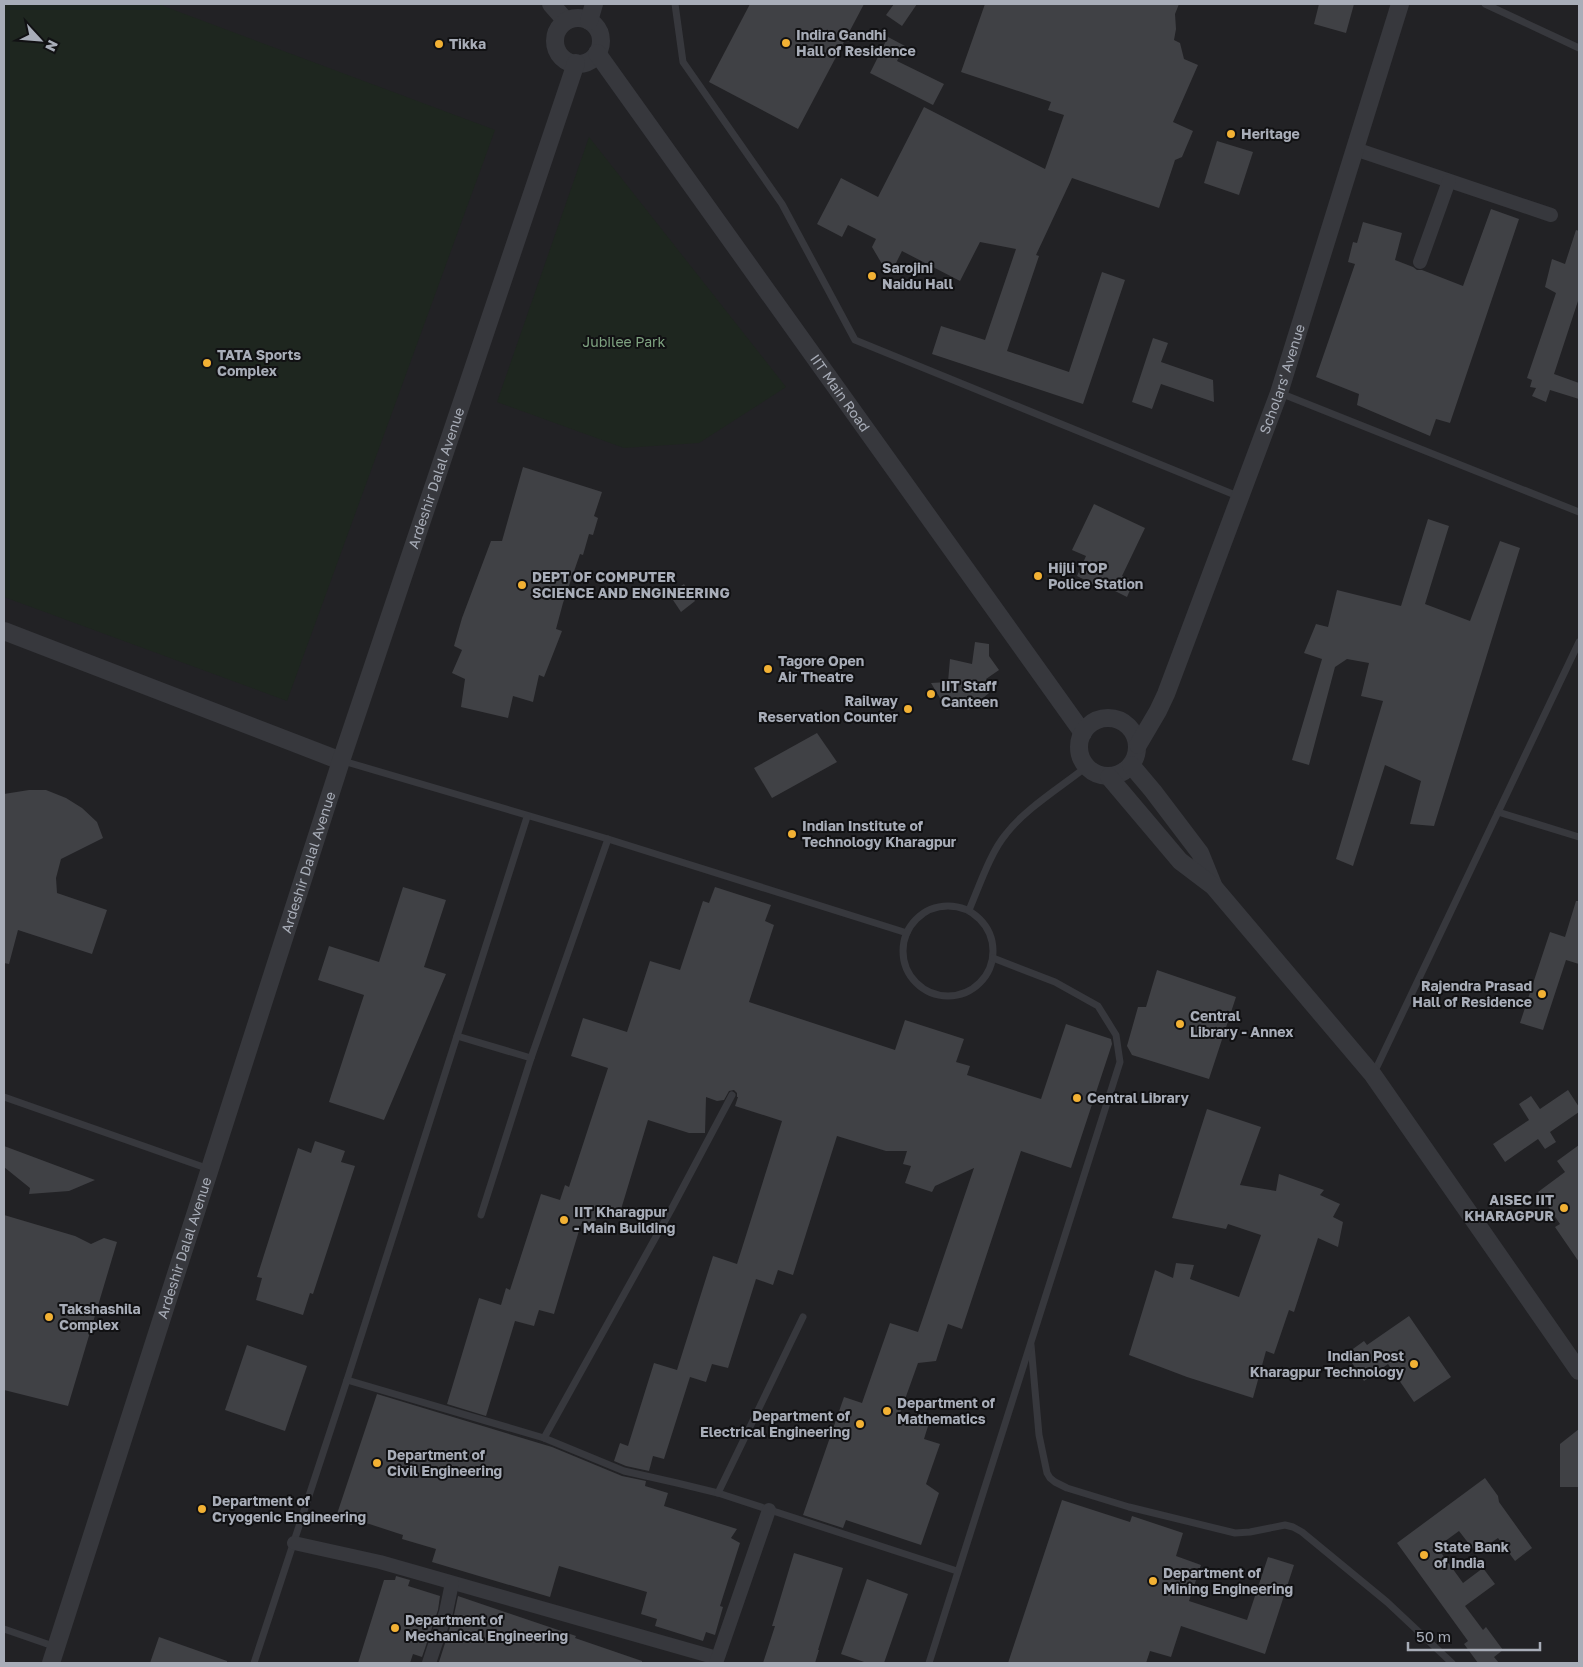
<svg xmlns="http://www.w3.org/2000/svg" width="1583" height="1667" font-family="'Golos Text',sans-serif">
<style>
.built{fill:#222225}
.green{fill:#1e261f}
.building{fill:#404145}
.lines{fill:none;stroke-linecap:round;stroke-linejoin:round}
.service{stroke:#37383d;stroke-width:7}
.minor{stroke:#37383d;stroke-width:14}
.tertiary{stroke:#37383d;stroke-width:18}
.poi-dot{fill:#f2b134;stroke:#111113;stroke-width:2}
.labels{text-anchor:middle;stroke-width:4;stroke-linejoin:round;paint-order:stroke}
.poi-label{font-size:14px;font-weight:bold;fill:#a8adb8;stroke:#111113;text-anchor:start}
.park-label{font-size:14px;fill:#7fa381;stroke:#111113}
.street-label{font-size:14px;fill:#a8adb8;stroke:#111113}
</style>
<rect width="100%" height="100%" fill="#161618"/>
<rect class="built" x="4" y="4" width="1575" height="1659"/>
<g class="green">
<path d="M4,4H158L495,130L287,701L4,597Z"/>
<path d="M589,137L786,387L699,443L624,448L497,402Z"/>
</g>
<g class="building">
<path d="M750,4H864L798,129L709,82Z"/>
<path d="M894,4H917L902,26L886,15Z"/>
<path d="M985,4H1179L1175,14L1176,29L1174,40L1180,43L1184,59L1198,65L1173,122L1193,131L1182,157L1175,160L1159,208L1072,178L1036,255L1039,256L1007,351L1069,372L1102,272L1125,280L1083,404L932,354L941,326L985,340L1016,249L980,242L960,281L902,251L893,269L882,264L872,247L876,239L848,225L842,237L817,224L841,178L878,197L924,107L1045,169L1064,115L1048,110L1051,102L961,72Z"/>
<path d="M1319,4H1354L1346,33L1314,24Z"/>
<path d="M888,37L905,46L897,61L944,84L933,105L870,73Z"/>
<path d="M1217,141L1253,152L1239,195L1204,183Z"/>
<path d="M1491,209L1519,219L1450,423L1436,419L1430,436L1357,405L1359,394L1316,377L1355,264L1348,262L1353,242L1357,243L1363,222L1402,233L1395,260L1413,267L1417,270H1422L1463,286Z"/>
<path d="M1576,230L1579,231V298L1554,374L1579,383V399L1550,390L1546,402L1532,396L1536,388L1530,387L1532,380L1527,378L1556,293L1545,287L1552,259L1565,264Z"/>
<path d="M1153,338L1168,343L1161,362L1213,380L1214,402L1161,384L1152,409L1132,402Z"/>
<path d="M523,467L602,492L594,516L598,518L593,535L589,534L583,555L580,554L563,603L556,629L562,631L544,677L539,675L533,702L513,696L508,718L461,707L465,679L452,673L462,650L454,646L462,618L491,541H502Z"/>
<path d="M1094,504L1145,528L1122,576L1134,581L1127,597L1109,588L1107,591L1077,576L1086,556L1072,550Z"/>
<path d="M1428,519L1449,526L1425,604L1470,621L1500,541L1520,548L1434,826L1410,824L1421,781L1385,765L1353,866L1336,859L1383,701L1361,696L1369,663L1347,659L1335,667L1309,765L1292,760L1322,659L1304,653L1316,624L1328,627L1337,590L1401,606Z"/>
<path d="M684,584L695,601L681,612L669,594Z"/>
<path d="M975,642L989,644V656L999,670L986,679L994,689L968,710L959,699L947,710L931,683L948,682L950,659L972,664Z"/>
<path d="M817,733L837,762L772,798L754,768Z"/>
<path d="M29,790H46L66,798L82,808L97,822L103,838L61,859L56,878L57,893L107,910L92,954L18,930L9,964L4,963L5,843L4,794Z"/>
<path d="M403,887L446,900L424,967L446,974L384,1120L329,1102L364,995L318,980L329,946L379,962Z"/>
<path d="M715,887L771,905L765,921L774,925L749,1002L895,1050L905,1020L964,1039L956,1062L970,1066L967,1075L1041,1099L1066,1024L1111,1039L1112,1044L1071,1168L1021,1151L962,1329L948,1324L936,1361L918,1363L899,1416L928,1426L924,1439L940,1444L926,1484L939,1493L921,1545L846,1520L843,1528L803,1515L844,1397L862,1403L890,1323L918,1332L974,1168L935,1186L932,1192L905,1183L911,1166L903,1164L907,1151H886L837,1136L793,1275L778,1270L773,1285L756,1279L728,1368L712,1364L706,1382L690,1377L664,1459L653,1456L649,1471L626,1466L614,1461L620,1443L628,1446L654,1363L677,1370L713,1256L737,1264L782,1121L735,1106L738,1097H737V1093L734,1090L729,1091L724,1100L717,1101L706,1097L705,1133H689L648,1120L619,1216L599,1210L593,1228L581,1224L554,1314L539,1310L534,1326L515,1321L486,1416L447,1404L479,1298L501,1305L506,1288L510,1290L541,1194L560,1200L565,1185L569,1187L608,1068L571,1056L583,1018L627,1032L650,961L680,970L703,901L709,903Z"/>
<path d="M1576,901H1579V964L1566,960L1543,1030L1520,1023L1550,932L1565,937Z"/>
<path d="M1157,970L1236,997L1209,1079L1132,1055L1127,1046L1138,1007H1146Z"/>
<path d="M1568,1090L1579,1107V1112L1550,1132L1556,1142L1545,1149L1538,1139L1505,1162L1493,1144L1529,1120L1519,1104L1531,1096L1540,1109Z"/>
<path d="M1207,1109L1261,1127L1240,1185L1276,1191L1279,1174L1324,1190L1320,1195L1340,1204L1333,1217L1343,1222L1338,1247L1318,1238L1294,1312L1289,1310L1274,1354L1266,1351L1253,1398L1187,1377L1129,1355L1155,1270L1173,1278L1176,1263L1194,1265L1190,1279L1239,1297L1261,1235L1228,1224L1226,1229L1172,1218Z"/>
<path d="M315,1141L345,1151L341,1162L355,1166L313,1294L310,1293L303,1315L256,1300L262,1278L257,1277L298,1148L311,1153Z"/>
<path d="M1579,1145V1262L1555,1227L1560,1224L1538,1192L1565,1172L1557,1161Z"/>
<path d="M4,1146L95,1180L69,1191L29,1194L30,1188L4,1167Z"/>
<path d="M4,1215L75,1236L91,1244L104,1238L117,1242L68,1406L4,1390Z"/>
<path d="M1409,1316L1451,1377L1414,1402L1388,1364L1364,1381L1346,1354L1364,1341L1367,1345Z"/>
<path d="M247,1345L307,1366L285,1431L225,1410Z"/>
<path d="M377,1394L552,1447L622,1476L646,1481L645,1486L668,1493L664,1506L737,1529L731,1538L740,1543L720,1606L723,1607L715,1635L706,1632L703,1641L655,1626L657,1619L641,1614L647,1592L559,1566L550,1597L432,1562L436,1549L402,1539L403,1535L354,1519L352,1525L335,1520Z"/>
<path d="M1579,1429V1487H1560V1444Z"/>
<path d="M1485,1478L1498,1496L1499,1502L1532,1548L1515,1561L1498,1538L1476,1553L1459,1531L1437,1547L1463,1583L1483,1568L1495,1584L1465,1606L1483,1630L1486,1627L1503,1650L1494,1657L1499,1663H1478L1464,1644L1468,1641L1397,1543Z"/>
<path d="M1062,1500L1130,1522L1132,1516L1183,1533L1176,1556L1201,1565L1189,1601L1247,1620L1268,1557L1294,1565L1265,1654L1181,1626L1171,1657L1150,1651L1146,1663H1008Z"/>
<path d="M794,1553L843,1568L818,1650H819L815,1663H763L775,1626H772Z"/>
<path d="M396,1576L410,1580L408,1586L440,1596L438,1610L422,1657L413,1654L410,1663H358L384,1580H395Z"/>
<path d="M867,1579L908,1594L884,1663H867L841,1654Z"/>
<path d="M458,1596L576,1636L575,1638L642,1661V1663H442L439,1662L454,1615Z"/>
<path d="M159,1637L227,1661V1663H150Z"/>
</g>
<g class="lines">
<g class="service">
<path d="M675,4L683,62L782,204L855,340L1240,497"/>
<path d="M1485,4L1579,48"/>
<path d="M1280,393L1579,512"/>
<path d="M343,761L608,839L907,933"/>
<path d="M1498,812L1579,837"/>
<circle cx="948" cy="951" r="45"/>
<path d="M969,910C979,887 990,853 1006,834C1025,809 1061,787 1086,767"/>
<path d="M457,1036L531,1058"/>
<path d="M1373,1075L1579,642"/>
<path d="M4,1097L209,1169"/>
<path d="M481,1215L531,1058L608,839"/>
<path d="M1031,1345L1039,1435L1047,1473L1050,1478L1055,1482L1067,1488L1129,1507L1235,1533L1250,1532L1285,1525L1293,1527L1302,1532L1387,1602L1452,1663"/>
<path d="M347,1380L544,1438L624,1471L677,1483L718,1493L957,1571"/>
<path d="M544,1438L672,1208L732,1095"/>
<path d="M718,1493L803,1317"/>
<path d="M4,1629L56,1647"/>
<path d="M254,1663L347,1380L527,817"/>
<path d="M929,1663L1120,1062L1116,1035L1098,1006L1055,982L993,958"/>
</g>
<g class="minor">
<path d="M1355,149L1551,215"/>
<path d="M1420,262L1449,181"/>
<path d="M294,1543L380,1562L717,1658"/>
<path d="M429,1663L446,1612L452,1583"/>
<path d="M716,1663L769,1510"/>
</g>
<g class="tertiary">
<path d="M551,4L566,21"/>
<circle cx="578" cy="41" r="23"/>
<path d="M589,21L594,4"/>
<path id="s1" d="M597,53L1083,733"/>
<path d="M4,631L341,761"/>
<circle cx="1108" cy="747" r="29"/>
<path id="s2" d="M1138,745L1158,711L1166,694L1279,393L1400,4"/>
<path d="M1131,765L1153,791L1200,853L1213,885"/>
<path d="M1109,777L1180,861L1213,886L1373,1075L1579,1371"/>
<path id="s3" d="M51,1663L341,761L576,63"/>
</g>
</g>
<g class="poi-dot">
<circle cx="786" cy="43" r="5"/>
<circle cx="439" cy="44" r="5"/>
<circle cx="1231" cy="134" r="5"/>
<circle cx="872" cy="276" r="5"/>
<circle cx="207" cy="363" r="5"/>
<circle cx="1038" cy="576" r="5"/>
<circle cx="522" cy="585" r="5"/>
<circle cx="768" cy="669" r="5"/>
<circle cx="931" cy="694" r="5"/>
<circle cx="908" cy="709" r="5"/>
<circle cx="792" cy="834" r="5"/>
<circle cx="1542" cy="994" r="5"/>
<circle cx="1180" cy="1024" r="5"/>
<circle cx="1077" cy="1098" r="5"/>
<circle cx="1564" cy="1208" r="5"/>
<circle cx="564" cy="1220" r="5"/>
<circle cx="49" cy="1317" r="5"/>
<circle cx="1414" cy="1364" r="5"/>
<circle cx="887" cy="1411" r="5"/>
<circle cx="860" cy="1424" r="5"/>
<circle cx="377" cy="1463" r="5"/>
<circle cx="202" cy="1509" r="5"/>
<circle cx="1424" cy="1555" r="5"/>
<circle cx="1153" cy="1581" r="5"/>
<circle cx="395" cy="1628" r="5"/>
</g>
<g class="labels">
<g class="poi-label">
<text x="796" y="40">Indira Gandhi<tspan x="796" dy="16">Hall of Residence</tspan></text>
<text x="449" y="49">Tikka</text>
<text x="1241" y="139">Heritage</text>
<text x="882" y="273">Sarojini<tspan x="882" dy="16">Naidu Hall</tspan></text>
<text x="217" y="360">TATA Sports<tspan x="217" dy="16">Complex</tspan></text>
<text x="1048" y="573">Hijli TOP<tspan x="1048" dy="16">Police Station</tspan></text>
<text x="532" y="582">DEPT OF COMPUTER<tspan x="532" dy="16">SCIENCE AND ENGINEERING</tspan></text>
<text x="778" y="666">Tagore Open<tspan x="778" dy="16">Air Theatre</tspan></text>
<text x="941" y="691">IIT Staff<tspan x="941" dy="16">Canteen</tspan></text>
<text x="898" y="706" text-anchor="end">Railway<tspan x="898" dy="16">Reservation Counter</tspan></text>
<text x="802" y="831">Indian Institute of<tspan x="802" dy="16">Technology Kharagpur</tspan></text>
<text x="1532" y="991" text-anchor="end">Rajendra Prasad<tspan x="1532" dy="16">Hall of Residence</tspan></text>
<text x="1190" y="1021">Central<tspan x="1190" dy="16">Library - Annex</tspan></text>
<text x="1087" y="1103">Central Library</text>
<text x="1554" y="1205" text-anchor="end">AISEC IIT<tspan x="1554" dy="16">KHARAGPUR</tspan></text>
<text x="574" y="1217">IIT Kharagpur<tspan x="574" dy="16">- Main Building</tspan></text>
<text x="59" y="1314">Takshashila<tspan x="59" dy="16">Complex</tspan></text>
<text x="1404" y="1361" text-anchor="end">Indian Post<tspan x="1404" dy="16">Kharagpur Technology</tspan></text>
<text x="897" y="1408">Department of<tspan x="897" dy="16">Mathematics</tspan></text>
<text x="850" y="1421" text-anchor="end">Department of<tspan x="850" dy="16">Electrical Engineering</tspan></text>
<text x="387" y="1460">Department of<tspan x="387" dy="16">Civil Engineering</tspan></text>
<text x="212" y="1506">Department of<tspan x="212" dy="16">Cryogenic Engineering</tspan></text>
<text x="1434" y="1552">State Bank<tspan x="1434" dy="16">of India</tspan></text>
<text x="1163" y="1578">Department of<tspan x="1163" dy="16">Mining Engineering</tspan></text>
<text x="405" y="1625">Department of<tspan x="405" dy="16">Mechanical Engineering</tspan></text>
</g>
<g class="park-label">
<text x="624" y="347">Jubilee Park</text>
</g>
<g class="street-label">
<text dy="5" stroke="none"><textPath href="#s2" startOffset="394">Scholars' Avenue</textPath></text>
<text dy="5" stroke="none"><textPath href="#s1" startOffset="418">IIT Main Road</textPath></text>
<text dy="5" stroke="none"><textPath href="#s3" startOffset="1246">Ardeshir Dalal Avenue</textPath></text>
<text dy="5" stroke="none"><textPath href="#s3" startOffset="841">Ardeshir Dalal Avenue</textPath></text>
<text dy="5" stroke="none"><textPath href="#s3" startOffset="436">Ardeshir Dalal Avenue</textPath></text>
</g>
</g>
<rect width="1583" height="1667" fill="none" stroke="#a8adb8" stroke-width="10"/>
<g transform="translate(40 40) rotate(116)" stroke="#111113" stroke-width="4" paint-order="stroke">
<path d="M0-4L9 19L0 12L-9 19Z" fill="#a8adb8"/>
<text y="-8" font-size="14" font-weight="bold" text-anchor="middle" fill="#a8adb8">N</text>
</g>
<path d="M1408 1642v8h132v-8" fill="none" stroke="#a8adb8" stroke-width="2.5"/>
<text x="1416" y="1642" font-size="15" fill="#a8adb8" stroke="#111113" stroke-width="4" paint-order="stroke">50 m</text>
</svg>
